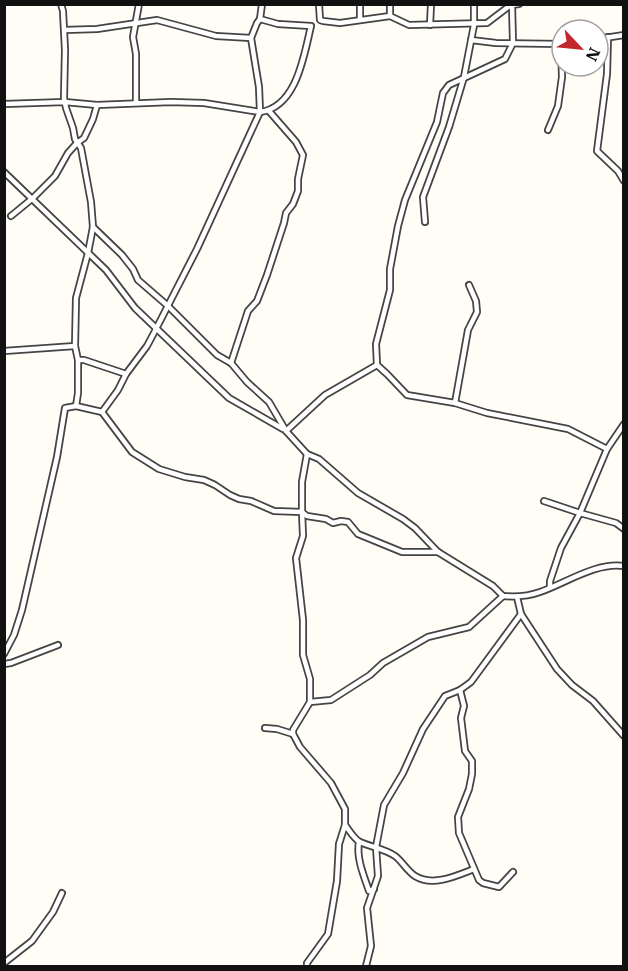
<svg xmlns="http://www.w3.org/2000/svg" width="628" height="971" font-family="'IBM Plex Serif',serif">
<style>
.lines{fill:none;stroke-linecap:round;stroke-linejoin:round}
.minor-casing{stroke:#444;stroke-width:8}
.minor{stroke:#fff;stroke-width:4.5}
</style>
<rect width="100%" height="100%" fill="#fffdf5"/>
<g class="lines">
<defs>
<g id="minor">
<path d="M61,4L63,11L65,50L64,98L66,108L73,128L75,139L81,148L91,202L93,227L88,253L76,298L75,346L78,360V393L76,406"/>
<path d="M319,4L320,20L323,21L340,23L390,16"/>
<path d="M360,4V20"/>
<path d="M390,4V16L409,25L487,23L512,4"/>
<path d="M430,25L431,4"/>
<path d="M64,30L97,29L157,20L216,36L251,38"/>
<path d="M608,37L607,74L597,151L618,171L624,181"/>
<path d="M598,39L624,35"/>
<path d="M471,40L496,43L562,44"/>
<path d="M136,103V54L133,37L139,4"/>
<path d="M4,104L65,102L97,105L171,102L204,103L260,112C297,107 304,55 311,26L278,24L260,19"/>
<path d="M548,130L558,106L562,77L561,44"/>
<path d="M4,172L106,270L135,308L229,398L283,429"/>
<path d="M11,216L33,198L55,176L68,153L77,143L84,138L93,119L97,105"/>
<path d="M425,222L423,197L449,127L464,77L474,25V4"/>
<path d="M93,227L122,255L133,269L138,280L168,306L217,355L231,363L247,382L269,402L286,431L307,454L319,459L358,493L403,519L415,528L438,552L493,586L503,596C515,597 529,596 540,592C566,583 596,562 624,566"/>
<path d="M4,351L75,346"/>
<path d="M78,360H84L126,374"/>
<path d="M231,363L248,311L257,301L267,275L284,223L286,213L293,204L298,191V179L303,155L296,142L269,111"/>
<path d="M377,365L376,344L390,290V269L398,226L405,200L437,122L443,93L449,85L505,59L513,43L512,5L519,4"/>
<path d="M377,365L387,374L407,395L455,403L487,413L568,429L607,449"/>
<path d="M455,403L468,330L477,312L476,301L469,285"/>
<path d="M102,412L118,390L126,374L147,346L156,329L197,249L260,112L259,87L251,38L257,23L260,19L262,4"/>
<path d="M286,431L325,395L377,365"/>
<path d="M544,501L580,513L616,523L624,529"/>
<path d="M550,587V581L561,548L580,513L607,449L624,424"/>
<path d="M517,597L521,614L557,669L572,685L593,701L624,736"/>
<path d="M4,654L14,635L22,610L57,457L65,408L76,406L102,412L132,452L159,469L185,477L204,480L215,485L230,495L239,499L251,501L274,511L302,512L307,516L326,519L333,523L341,521L348,522L358,534L402,552H438"/>
<path d="M4,664L11,663L58,645"/>
<path d="M460,690L464,706L461,718L465,751L472,761V774L469,789L458,817L459,833L479,880L483,883L499,887L513,872"/>
<path d="M310,702L331,700L370,675L383,663L428,637L469,627L503,596"/>
<path d="M265,728L277,729L293,734L300,747L331,783L345,809V825C349,830 354,839 360,842C371,847 385,849 395,856C402,861 407,871 415,876C433,887 456,876 474,869"/>
<path d="M293,734V730L310,702V679L303,655V620L296,558L303,536L302,512V482L307,454"/>
<path d="M359,842C356,858 364,876 369,891L374,889"/>
<path d="M4,963L32,941L53,912L62,893"/>
<path d="M307,966V963L328,934L337,881L339,844L345,825"/>
<path d="M366,966L371,946L367,908L378,876L376,847L384,805L403,773L423,729L445,696L460,690L471,682L521,614"/>
</g>
</defs>
<use href="#minor" class="minor-casing"/>
<use href="#minor" class="minor"/>
</g>
<rect width="628" height="971" fill="none" stroke="#111111" stroke-width="12"/>
<g transform="translate(580 48) rotate(116)"><circle r="28" fill="#ffffff" stroke="#a0a0a0" stroke-width="1.5"/>
<path d="M0-4.5L10 22L0 15L-10 22Z" fill="#c4262e"/>
<text y="-9" font-size="16" font-weight="bold" text-anchor="middle" fill="#111111">N</text>
</g>
</svg>
